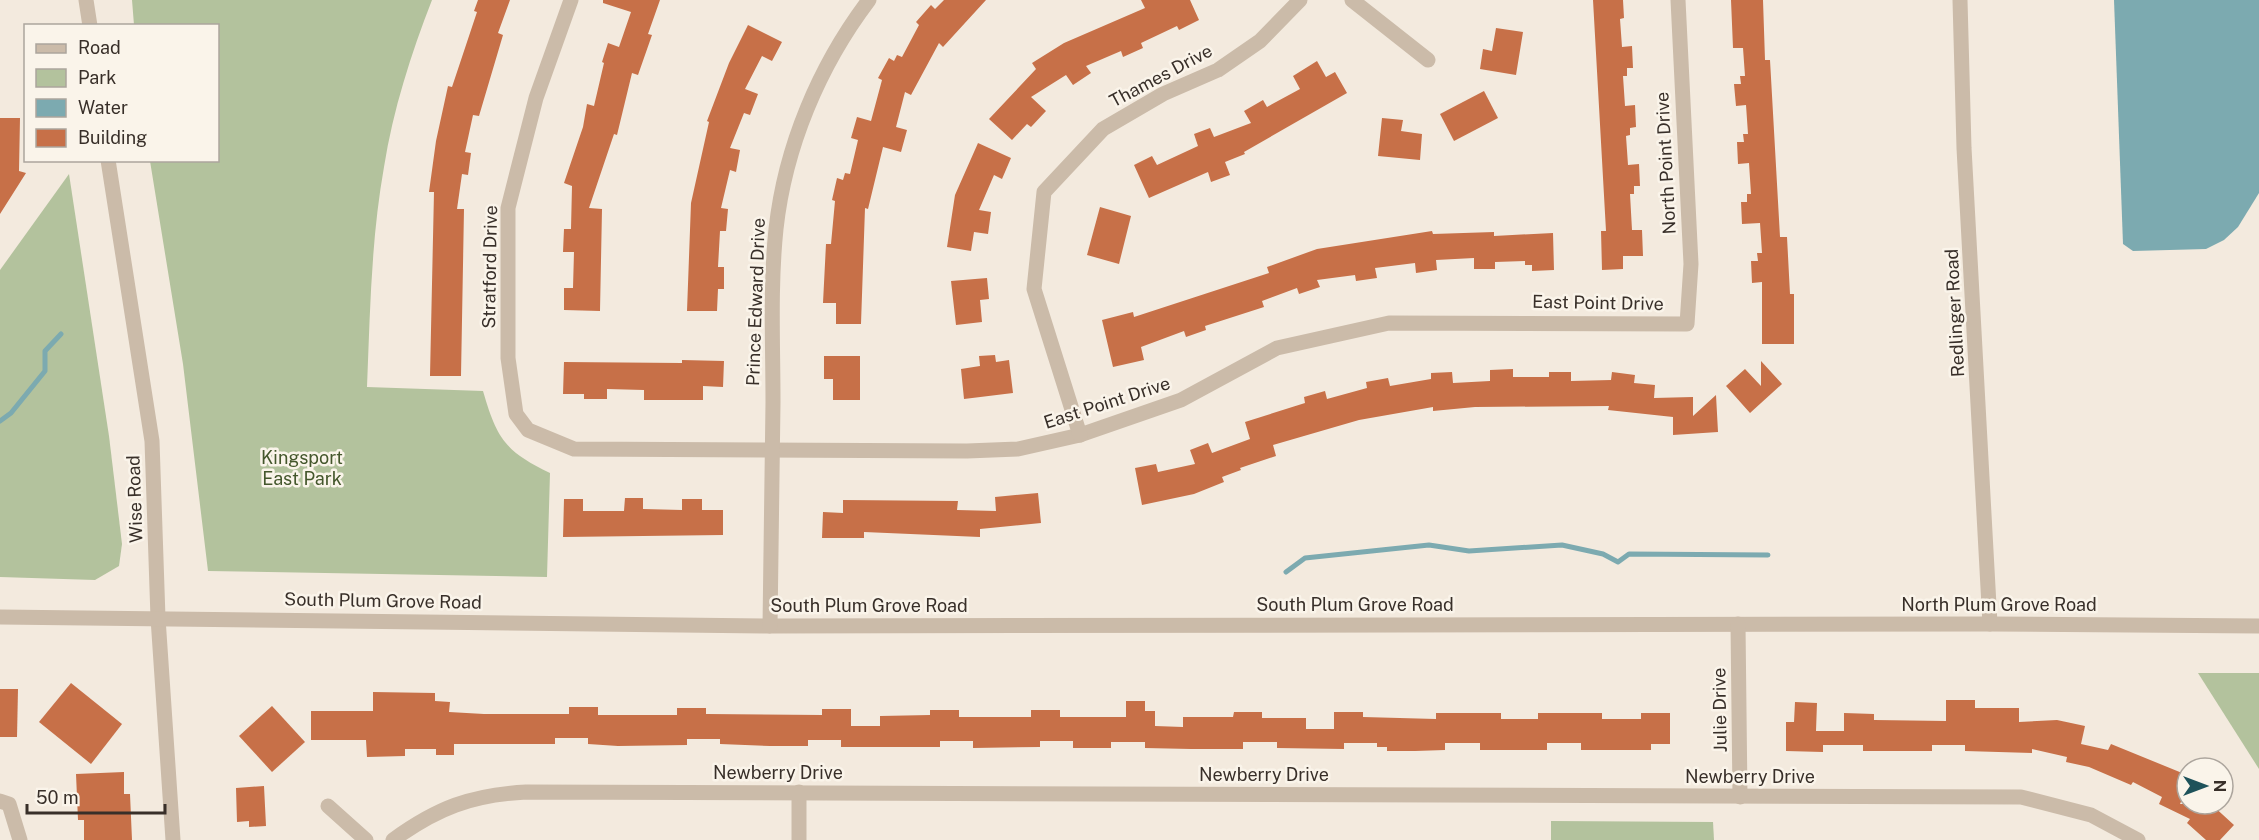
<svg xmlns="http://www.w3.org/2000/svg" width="2259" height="840" font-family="'Public Sans',sans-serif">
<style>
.green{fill:#b3c29d}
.water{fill:#7caab0}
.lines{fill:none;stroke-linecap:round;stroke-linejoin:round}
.stream{stroke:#7caab0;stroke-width:5}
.building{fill:#c77048}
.minor{stroke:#cbbba9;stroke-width:15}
.labels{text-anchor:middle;stroke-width:5;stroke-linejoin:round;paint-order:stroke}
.street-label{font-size:18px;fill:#382f29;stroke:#faf4ea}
.park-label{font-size:18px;fill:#44572c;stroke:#faf4ea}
</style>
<rect width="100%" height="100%" fill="#f3eade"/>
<g class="green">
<path d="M132,0H432C411,54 393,110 384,167C371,240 370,314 367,387L483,391C497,439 505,451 550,473L547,577L208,571L183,364L150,161L218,160V26L134,25Z"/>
<path d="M69,174L109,436L122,544L119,566L95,580L0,577V270Z"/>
<path d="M2198,673H2259V769Z"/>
<path d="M1551,821L1713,822L1714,840H1551Z"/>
</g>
<path class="water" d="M2114,0H2259V193L2238,227L2224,240L2206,249L2133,251L2123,244Z"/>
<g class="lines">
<g class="stream">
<path d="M0,421L11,413L45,371V351L61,334"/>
<path d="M1286,572L1305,558L1429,545L1469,551L1562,545L1603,554L1618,562L1629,554L1768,555"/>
</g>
</g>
<g class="building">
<path d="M478,0H510L498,33L503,35L479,116L473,115L465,152L471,153L468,175L462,174L457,209H464L461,376H430L434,192H429L436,141L448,86L452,87L477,12L474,11Z"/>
<path d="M603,0H660L648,34L652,35L638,75L632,73L617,135L614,134L589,208L602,209L600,311L564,310V288H573L574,252H563L564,229H571L572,186L564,183L583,127L587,104L594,106L604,63L602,62L608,43L619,47L631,12L603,3Z"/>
<path d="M944,0H986L943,47L939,43L911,95L905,92L896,127L907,130L901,152L883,147L868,209L865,208L861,324H836V303H823L826,244H831L835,201L832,200L837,178L843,180L845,173L850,174L858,140L851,138L857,117L871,121L882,80L878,78L889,58L894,61L897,55L902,57L919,25L916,22L931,5L935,9Z"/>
<path d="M1141,0H1190L1199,20L1179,30L1177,26L1141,43L1143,48L1123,57L1121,51L1086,66L1091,73L1073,85L1066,75L1031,97L1046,111L1031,127L1027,124L1012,140L989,119L1036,69L1032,63L1064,43L1145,8Z"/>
<path d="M1593,0H1623L1624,18L1620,19L1622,47L1632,46L1633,68H1627V76H1623L1625,106L1635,105L1636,127L1630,128V135L1626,136L1628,165L1639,164L1640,186H1634V194H1630L1632,230H1642L1643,256H1623V269L1602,270L1601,231H1606Z"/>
<path d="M1731,0H1763L1765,60H1770L1780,237H1787L1790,294H1794V344H1762V282L1752,283L1751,261H1758L1757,253H1762L1760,223L1742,224L1741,202H1747V194H1751L1749,163L1738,164L1737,142H1744L1743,134H1748L1746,105L1736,106L1734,84H1741L1740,76H1745L1743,48H1733Z"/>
<path d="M748,25L782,42L772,61L762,56L745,89L758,94L750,115L744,113L730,148L740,150L736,172L730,170L721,208L728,209L726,231H720L718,267H724V289H718L717,311H687L691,203L709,122L707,121L729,63Z"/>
<path d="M1496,28L1523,32L1516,75L1480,69L1483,49L1492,51Z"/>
<path d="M1317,61L1326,77L1335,72L1347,93L1244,152L1245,154L1225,162L1230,175L1211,182L1208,172L1149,198L1134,165L1152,156L1157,165L1198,146L1194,134L1210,128L1214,137L1251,123L1244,111L1263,100L1267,107L1300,89L1293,76Z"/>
<path d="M1484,91L1498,118L1454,141L1440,114Z"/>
<path d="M0,118H20L19,171L26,173L0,214Z"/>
<path d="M1382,118L1403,120L1401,131L1422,134L1420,160L1378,156Z"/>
<path d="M978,143L1011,158L1002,179L994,175L979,210L991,212L988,234L974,232L971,251L947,247L955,195Z"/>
<path d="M1100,207L1131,216L1119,264L1087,255Z"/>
<path d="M1432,231L1433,234L1494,232V236L1553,233L1554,270L1532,271V265H1525V261L1495,262V269H1474V258L1436,260L1437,270L1416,273L1415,263L1375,268L1377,278L1356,281L1355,275L1317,280L1320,287L1299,294L1297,288L1262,301L1264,307L1205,326L1206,330L1186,337L1184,331L1141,347L1144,360L1113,367L1102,320L1133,312L1134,317L1269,273L1267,267L1317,249Z"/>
<path d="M987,278L989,299L980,300L982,322L956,325L951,281Z"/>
<path d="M995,355L996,362L1009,360L1013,393L964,399L961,369L980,366L979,356Z"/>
<path d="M824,356H860V400H833V379H824Z"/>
<path d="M682,360L724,361L723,387L703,386V400H644V390L607,389V399H584V394H563L564,362L682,363Z"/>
<path d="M1761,361L1782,384L1750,413L1726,386L1745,369L1761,386Z"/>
<path d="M1513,369V377H1549V372H1571V381L1611,380L1612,372L1635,375L1634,383L1655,385L1654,398L1693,397V416L1716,395L1718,432L1673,435V417L1608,410L1609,406L1475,407L1433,411V407L1359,420L1273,445L1276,456L1240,468L1241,470L1222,477L1224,482L1194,494L1142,505L1135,468L1156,464L1158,472L1195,464L1190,450L1208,443L1212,453L1250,439L1245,422L1305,403L1304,397L1325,391L1327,399L1367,388L1366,382L1388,378L1390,386L1431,379V373L1452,372L1453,383L1490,381V370Z"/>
<path d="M1038,493L1041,523L980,529V537L864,532V538H822L823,512L843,513V500L958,501L957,510L996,511L995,497Z"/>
<path d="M625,498H643V509L682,510V499H702V510H723V535L563,537L564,499H583V511H624Z"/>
<path d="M71,683L122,724L91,764L39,722Z"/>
<path d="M0,689H18L17,737H0Z"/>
<path d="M373,692L435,693V701L450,702L449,712L484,714H569V707H598V715H677V708H706V714L822,715V709H851V726H880V716L930,715V710H959V717H1031V710H1060V717H1126V701H1145V711H1155V726L1183,727V717H1233L1234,712H1262V718H1306V729H1334V712H1363V717L1436,719V713H1501V719H1538V713H1602V719H1641V713H1670V744H1651V750H1581V743H1547V750H1480V743H1445V750L1415,751H1387V747H1377V743H1344V749L1277,748V742H1243V749H1191L1145,748V742H1111V748H1073V741H1040V747L973,748V741H940V747H841V740H808V746H770L720,744V739H687V745L618,746L588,744V738H555V744H454V755H436V749H405V756L367,757L366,740H311V711H373Z"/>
<path d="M1946,700H1975V708H2019V722L2057,720L2085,726L2081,744L2108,750L2111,744L2187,775V788L2180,804H2211L2234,825L2220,840H2206L2187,823L2190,819L2159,804L2162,797L2133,782L2131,785L2089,767L2066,762L2067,757L2032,749V753L1965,751V745H1932V751H1863V745H1823V752L1786,751V722H1794L1795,702L1817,703L1816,731H1844V713L1874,714V720L1946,721Z"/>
<path d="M272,706L305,742L272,772L239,736Z"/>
<path d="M124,772V794H130L132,840H84V820H78L76,774Z"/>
<path d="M264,786L266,826L249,827V821L237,822L236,788Z"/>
</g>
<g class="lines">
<g class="minor">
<path d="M86,0L90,26"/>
<path d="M571,0L536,98L508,208V358L516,414L528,430L574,449L967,451L1018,449L1080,435L1181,400L1277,348L1389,323L1687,324L1691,264L1678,0"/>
<path d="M1352,0L1428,60"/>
<path d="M1960,0L1964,148L1990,624"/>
<path d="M108,160L152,441L158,618L173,840"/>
<path d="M1080,435L1034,289L1044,192L1103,129L1163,94L1218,70L1260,41L1300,0"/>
<path d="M0,617L770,626L1990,624L2259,626"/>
<path d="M1738,624L1740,797"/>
<path d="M770,626C771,551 772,477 773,402C773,345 770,286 776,229C785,147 819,66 869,0"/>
<path d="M799,792V840"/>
<path d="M0,801L9,804L20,840"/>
<path d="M328,806L366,840"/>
<path d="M393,840C437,808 471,795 526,792L2021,797L2091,815L2138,840"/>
</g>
</g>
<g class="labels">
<g class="street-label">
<text transform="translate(1161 76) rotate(-28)" y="6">Thames Drive</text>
<text transform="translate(1666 163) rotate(-93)" y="6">North Point Drive</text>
<text transform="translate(490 267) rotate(-89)" y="6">Stratford Drive</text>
<text transform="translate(756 302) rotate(-88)" y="6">Prince Edward Drive</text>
<text transform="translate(1598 303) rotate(1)" y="6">East Point Drive</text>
<text transform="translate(1955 313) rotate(-93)" y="6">Redlinger Road</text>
<text transform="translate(1107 403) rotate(-18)" y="6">East Point Drive</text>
<text transform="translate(135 499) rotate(-92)" y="6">Wise Road</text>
<text transform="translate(383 601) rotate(1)" y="6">South Plum Grove Road</text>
<text x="1355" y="611">South Plum Grove Road</text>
<text x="1999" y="611">North Plum Grove Road</text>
<text x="869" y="612">South Plum Grove Road</text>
<text transform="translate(1720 710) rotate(-91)" y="6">Julie Drive</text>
<text x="778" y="779">Newberry Drive</text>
<text x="1264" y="781">Newberry Drive</text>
<text x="1750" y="783">Newberry Drive</text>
</g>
<g class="park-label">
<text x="302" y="464">Kingsport<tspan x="302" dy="21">East Park</tspan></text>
</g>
</g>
<rect x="24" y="24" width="195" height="138" fill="#faf4ea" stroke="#aca59d" stroke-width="1.5"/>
<rect x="36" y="44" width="30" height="9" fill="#cbbba9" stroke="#aca59d" stroke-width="1.5"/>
<text x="78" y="54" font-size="18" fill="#382f29">Road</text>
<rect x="36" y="69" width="30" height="18" fill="#b3c29d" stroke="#aca59d" stroke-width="1.5"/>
<text x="78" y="84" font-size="18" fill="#382f29">Park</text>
<rect x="36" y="99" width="30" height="18" fill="#7caab0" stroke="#aca59d" stroke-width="1.5"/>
<text x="78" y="114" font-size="18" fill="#382f29">Water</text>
<rect x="36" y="129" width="30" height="18" fill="#c77048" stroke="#aca59d" stroke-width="1.5"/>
<text x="78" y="144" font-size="18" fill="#382f29">Building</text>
<g transform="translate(2205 786) rotate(90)"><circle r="28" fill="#faf4ea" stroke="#aca59d" stroke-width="1.5"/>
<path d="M0-4.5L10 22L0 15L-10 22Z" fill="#1e525a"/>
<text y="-9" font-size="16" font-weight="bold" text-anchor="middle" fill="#382f29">N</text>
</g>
<path d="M27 804v9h138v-9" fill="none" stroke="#382f29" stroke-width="3"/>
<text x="36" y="804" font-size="18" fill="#382f29" stroke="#faf4ea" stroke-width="4.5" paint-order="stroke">50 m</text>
</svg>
